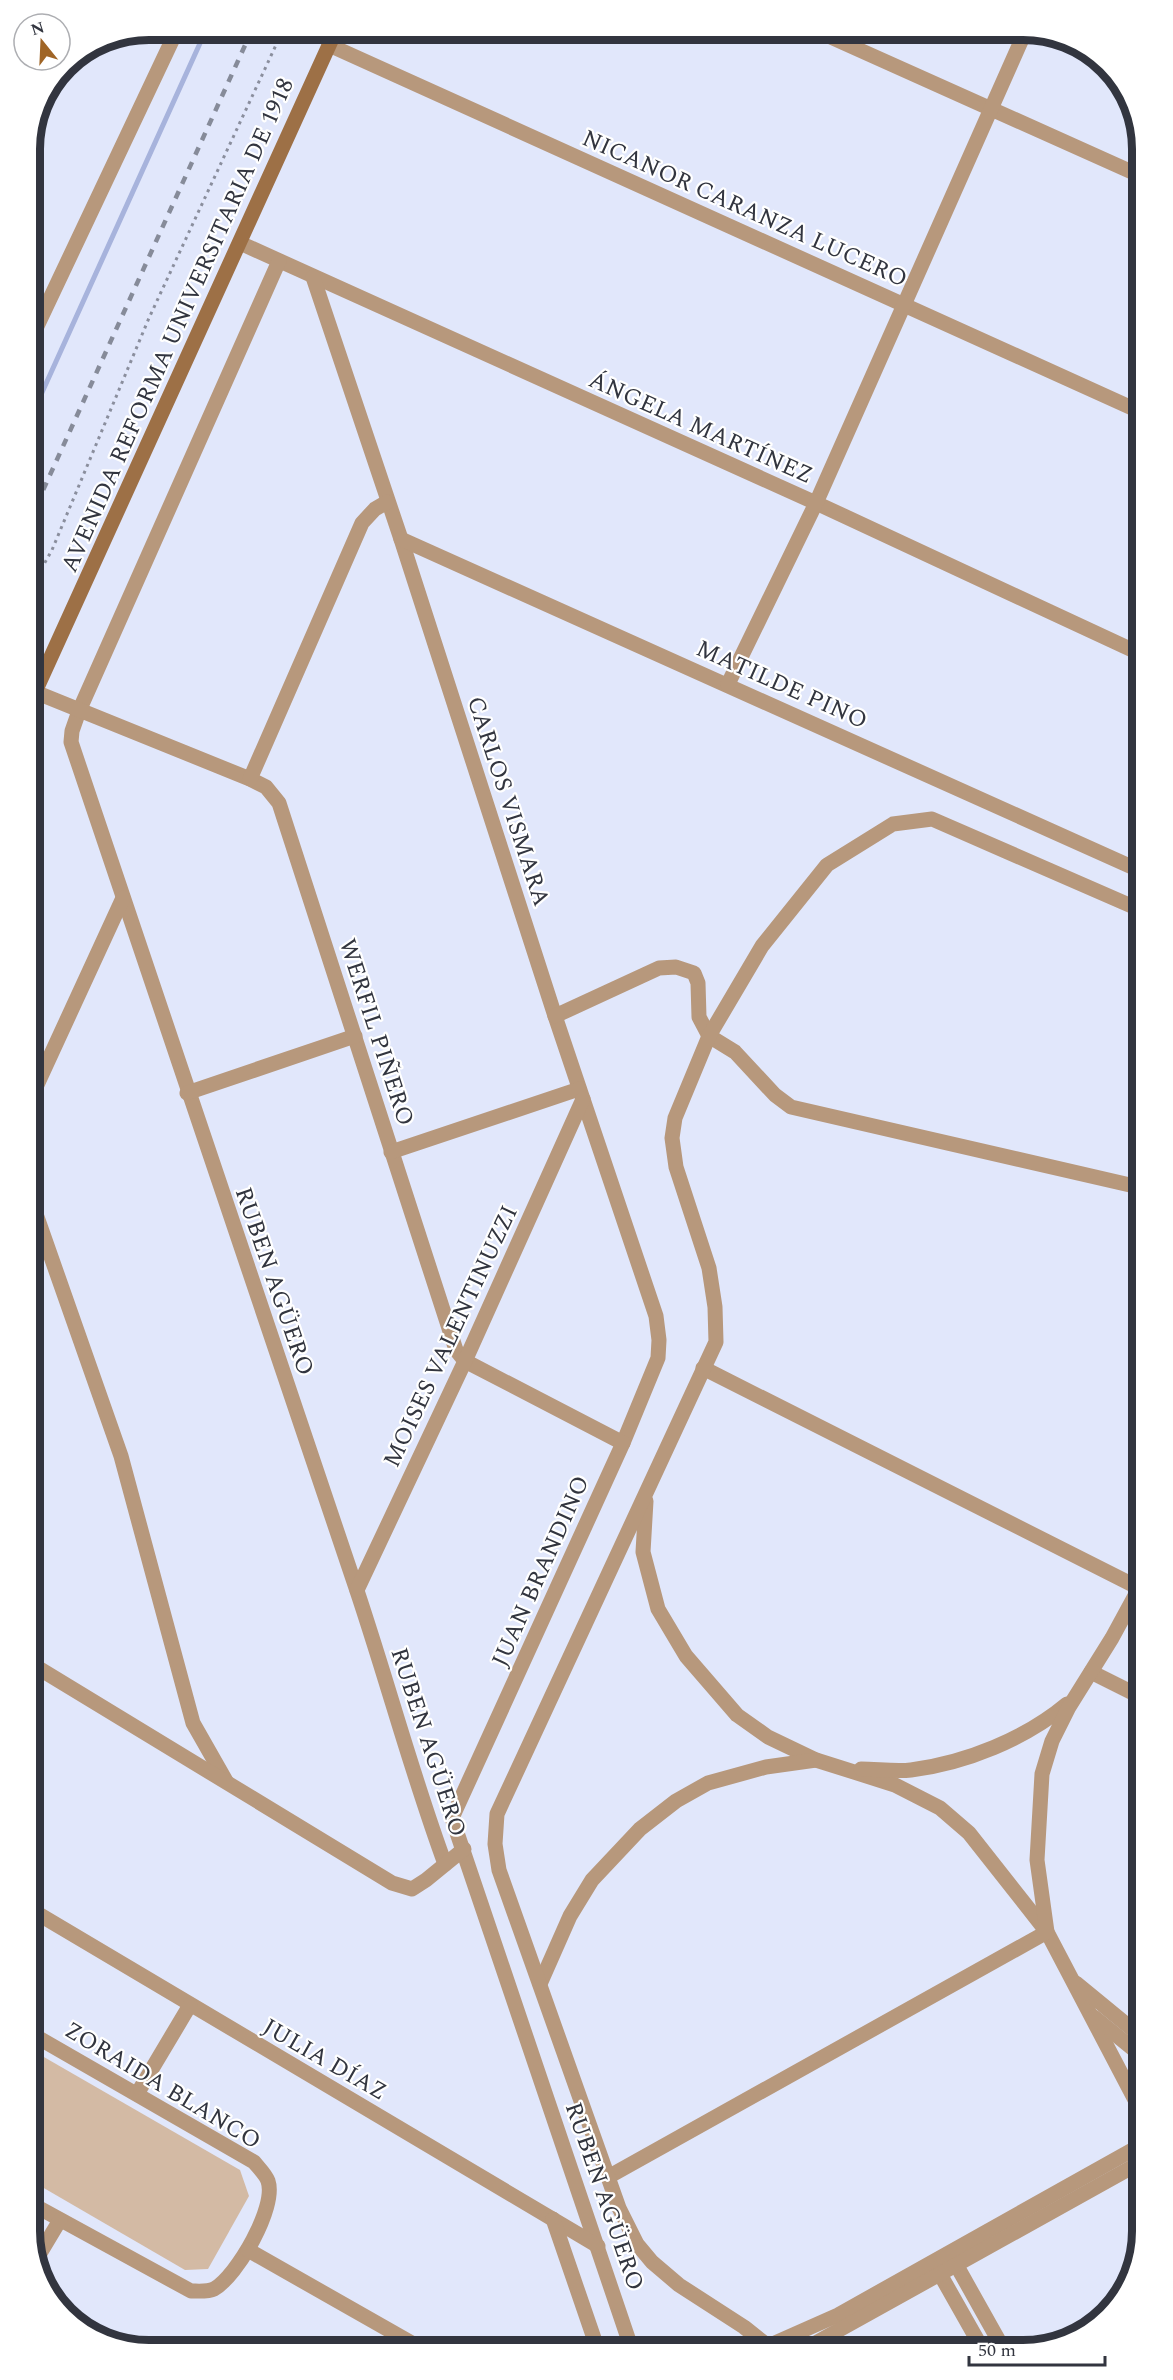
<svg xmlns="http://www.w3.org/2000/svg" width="1173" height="2380" font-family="Spectral,serif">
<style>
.green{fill:#d3baa4}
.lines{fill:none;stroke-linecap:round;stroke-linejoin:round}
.stream{stroke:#a7b3dc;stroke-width:5}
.path{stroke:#8a8e9d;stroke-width:3;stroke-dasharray:3 4.5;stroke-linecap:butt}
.street{stroke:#b7987c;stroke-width:15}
.secondary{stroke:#9d7046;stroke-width:15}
.rail{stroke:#868b99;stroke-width:4.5;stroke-dasharray:8 8;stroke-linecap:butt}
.labels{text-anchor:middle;stroke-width:4.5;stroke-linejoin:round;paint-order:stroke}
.street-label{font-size:24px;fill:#32353f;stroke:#fff}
.rim{fill:none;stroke:#32353f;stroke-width:8}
</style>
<rect width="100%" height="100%" fill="#e1e7fb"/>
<path class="green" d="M30,2049L240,2170L249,2196L208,2269L185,2270L30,2180Z"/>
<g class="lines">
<path class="stream" d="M30,419L206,30"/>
<path class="path" d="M30,589L52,550L149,318L283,30"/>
<g class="street">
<path d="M815,30L1143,177"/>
<path d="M329,45L1143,413"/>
<path d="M240,243L816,503L1143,655"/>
<path d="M279,261L79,711L72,731L71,742C163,1020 257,1298 352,1576C385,1672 410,1769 445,1864"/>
<path d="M313,277L401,539L555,1016L656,1316L659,1340L658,1358L623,1443L452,1818L632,2350"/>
<path d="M30,341L177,30"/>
<path d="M401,539L1143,872"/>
<path d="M728,684L816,503L1026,30"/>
<path d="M35,692L250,779L266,787L279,803L456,1350L465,1361L623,1443"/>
<path d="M250,779L362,523L375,509L387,502"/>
<path d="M555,1016L659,968L676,967L694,973L698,983L699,1017L709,1036L735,1052L775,1095L791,1107L1143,1188"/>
<path d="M187,1093L355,1036"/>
<path d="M30,1100L123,898"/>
<path d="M391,1152L579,1089"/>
<path d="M30,1197L121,1456L193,1723L226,1781"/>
<path d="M703,1368L1139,1588"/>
<path d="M646,1501L643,1552L658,1609L686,1656L737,1715L768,1737L816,1760L895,1785L940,1808L969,1833L1047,1932L1143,2115"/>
<path d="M357,1590L465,1361L583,1099"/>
<path d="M30,1663L392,1883L412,1889L426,1880L464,1849"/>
<path d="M1091,1672L1143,1698"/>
<path d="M861,1769C877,1769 895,1772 911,1770C966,1763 1025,1739 1067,1704"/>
<path d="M30,1909L598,2246"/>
<path d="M1076,1983L1143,2038"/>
<path d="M540,1984L570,1916L592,1880L640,1829L676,1801L708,1783L766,1767L816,1760"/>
<path d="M1094,2017L1143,2057"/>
<path d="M137,2094L190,2005"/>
<path d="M608,2177L1047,1932L1037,1860L1042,1774L1052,1741L1069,1707L1112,1638L1143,1581"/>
<path d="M30,2203L191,2291C198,2291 208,2292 214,2289C237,2276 277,2207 268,2181C266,2175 258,2167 254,2162L30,2033"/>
<path d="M553,2219L598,2350"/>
<path d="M248,2250L424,2350"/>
<path d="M953,2259L1004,2350"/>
<path d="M36,2260L60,2220"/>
<path d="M936,2267L983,2350"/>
<path d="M751,2350L768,2346L838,2315L1143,2144"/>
<path d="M770,2350L768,2346L744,2327L679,2285L652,2262L637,2244L619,2208L499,1870L495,1844L497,1814L716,1342L715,1307L709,1268L676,1167L672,1138L675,1118L709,1036L762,946L827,865L893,824L932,819L1143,911"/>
<path d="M803,2350L1143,2161"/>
</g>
<path class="secondary" d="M30,703L336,30"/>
<path class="rail" d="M30,519L252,30"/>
</g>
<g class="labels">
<g class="street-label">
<text transform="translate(745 208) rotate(24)" y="8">NICANOR CARANZA LUCERO</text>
<text transform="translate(177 325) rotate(-66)" y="8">AVENIDA REFORMA UNIVERSITARIA DE 1918</text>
<text transform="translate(701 427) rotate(24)" y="8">ÁNGELA MARTÍNEZ</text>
<text transform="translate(782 684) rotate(24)" y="8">MATILDE PINO</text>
<text transform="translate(509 801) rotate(72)" y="8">CARLOS VISMARA</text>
<text transform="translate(377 1032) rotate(72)" y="8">WERFIL PIÑERO</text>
<text transform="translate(275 1281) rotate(71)" y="8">RUBEN AGÜERO</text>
<text transform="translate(450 1336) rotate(-65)" y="8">MOISES VALENTINUZZI</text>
<text transform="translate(540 1571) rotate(-66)" y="8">JUAN BRANDINO</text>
<text transform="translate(429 1742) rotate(72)" y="8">RUBEN AGÜERO</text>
<text transform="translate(325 2059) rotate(30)" y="8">JULIA DÍAZ</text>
<text transform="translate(163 2085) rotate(31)" y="8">ZORAIDA BLANCO</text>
<text transform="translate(605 2196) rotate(71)" y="8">RUBEN AGÜERO</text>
</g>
</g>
<path d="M0 0H1173V2380H0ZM149 40H1023A109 109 0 0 1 1132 149V2231A109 109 0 0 1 1023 2340H149A109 109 0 0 1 40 2231V149A109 109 0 0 1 149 40Z" fill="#fff" fill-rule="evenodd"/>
<path class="rim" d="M149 40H1023A109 109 0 0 1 1132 149V2231A109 109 0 0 1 1023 2340H149A109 109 0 0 1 40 2231V149A109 109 0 0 1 149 40Z"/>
<g transform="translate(42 42) rotate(342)"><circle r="28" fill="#ffffff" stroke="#adaeb2" stroke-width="1.5"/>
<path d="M0-4.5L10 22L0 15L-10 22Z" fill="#a06526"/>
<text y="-9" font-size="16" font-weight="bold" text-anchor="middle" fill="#32353f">N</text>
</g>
<path d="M969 2356v9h136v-9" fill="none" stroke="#32353f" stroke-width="3"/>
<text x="978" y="2356" font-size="18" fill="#32353f" stroke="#ffffff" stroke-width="4.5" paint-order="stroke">50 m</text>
</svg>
